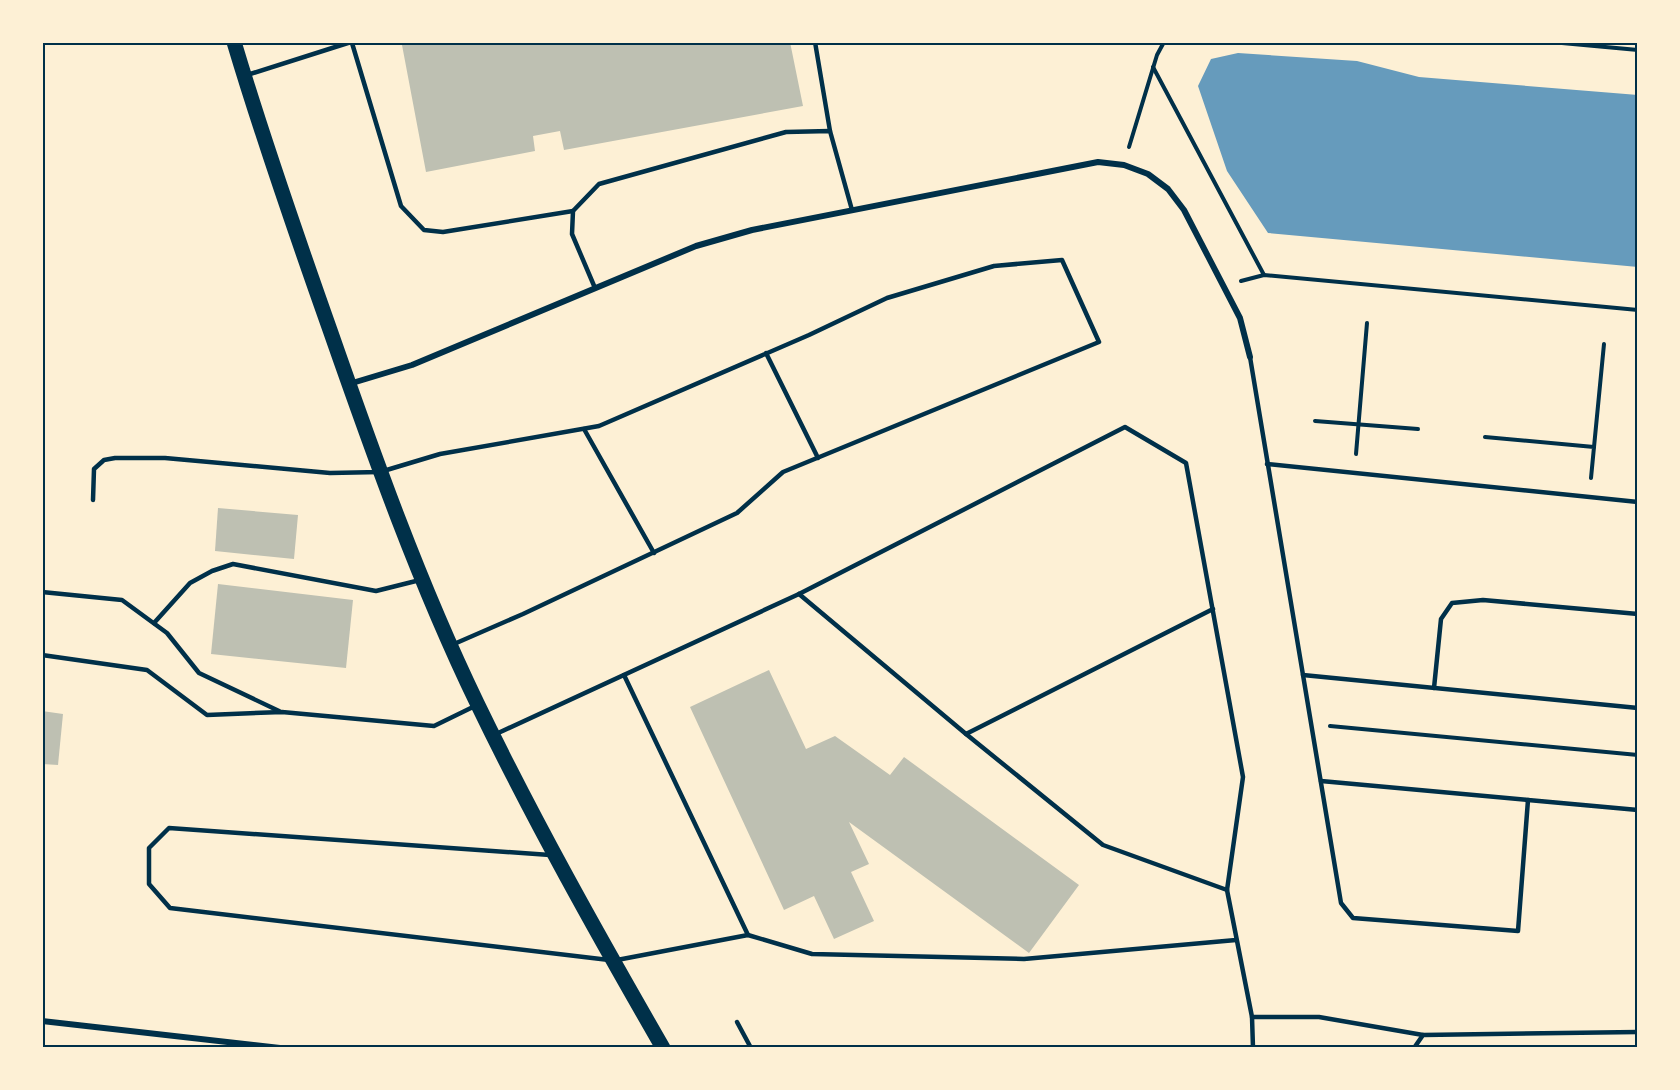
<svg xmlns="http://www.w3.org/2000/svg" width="1680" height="1090" font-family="Commissioner,sans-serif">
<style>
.water{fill:#669bbc}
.building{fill:#bec0b2}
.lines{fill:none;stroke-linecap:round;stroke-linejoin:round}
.path{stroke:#003049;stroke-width:4}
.service{stroke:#003049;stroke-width:4.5}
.minor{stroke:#003049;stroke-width:6}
.primary{stroke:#003049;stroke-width:15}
.neatline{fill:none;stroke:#003049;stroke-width:2}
</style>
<rect width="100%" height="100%" fill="#fdf0d5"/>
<path class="water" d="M1238,53L1357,61L1419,77L1638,95V267L1268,233L1227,171L1198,86L1211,59Z"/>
<g class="building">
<path d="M420,42H790L803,106L564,150L560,131L533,136L535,151L426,172L402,45Z"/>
<path d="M218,508L298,515L294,559L215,551Z"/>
<path d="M218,584L353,600L346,668L211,654Z"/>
<path d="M769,670L806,749L835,736L890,775L904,757L1079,885L1029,953L849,822L869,864L851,872L874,921L834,939L814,896L784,910L690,707Z"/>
<path d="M42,711L63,714L58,765L42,764Z"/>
</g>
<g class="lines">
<g class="path">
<path d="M1551,42L1638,50"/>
<path d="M1153,67L1264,275"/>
<path d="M1129,147L1157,55L1164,42"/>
<path d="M1241,281L1264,275L1638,310"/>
<path d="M1315,421L1418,429"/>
<path d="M1485,437L1594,447L1591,478"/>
<path d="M1594,447L1604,344"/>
<path d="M1356,454L1367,323"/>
<path d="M1330,726L1638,755"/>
</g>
<g class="service">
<path d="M815,42L830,131"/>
<path d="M352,43L401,206L424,230L443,232L573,211"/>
<path d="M247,75L351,42"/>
<path d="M595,288L572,234L573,211L599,184L786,132L830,131L852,210"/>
<path d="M766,353L818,458"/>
<path d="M1250,357L1303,675L1638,708"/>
<path d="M584,429L654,553"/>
<path d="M1267,464L1638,502"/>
<path d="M93,500L94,469L104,460L115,458H165L330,473L380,472L440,454L599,426L809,335L887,298L994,266L1062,260L1099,342L783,472L737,513L523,614L454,644"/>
<path d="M42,592L122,600L167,633L199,673L279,711"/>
<path d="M799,594L966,734L1213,609"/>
<path d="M154,623L190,583L212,571L233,564L376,591L420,580"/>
<path d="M42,655L147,670L207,715L282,712L434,726L475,706"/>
<path d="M624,675L748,935"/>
<path d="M1303,675L1341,903L1353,918L1518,931L1528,800L1638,810"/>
<path d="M1434,688L1441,619L1452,603L1483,600L1638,614"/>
<path d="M496,734L799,594L1125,427L1186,463L1243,777L1227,890L1252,1017H1319L1423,1035"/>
<path d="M966,734L1103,845L1227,890"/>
<path d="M1321,781L1528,800"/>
<path d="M550,855L169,828L149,848V884L170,908L609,960"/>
<path d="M617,960L748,935L812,954L1024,959L1236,940"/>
<path d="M1252,1017L1253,1048"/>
<path d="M737,1022L751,1048"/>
<path d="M1414,1048L1423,1035L1638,1032"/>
</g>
<g class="minor">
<path d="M349,384L412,365L696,246L752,230L1098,162L1124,165L1148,174L1168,189L1184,210L1240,318L1250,357"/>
<path d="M42,1021L280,1048"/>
</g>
<path class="primary" d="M234,42C263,139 296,234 330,330C374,456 419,583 477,703C534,821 598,935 663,1048"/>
</g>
<rect width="1680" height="1090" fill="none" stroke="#fdf0d5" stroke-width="87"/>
<rect x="44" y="44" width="1592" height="1002" class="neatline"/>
</svg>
